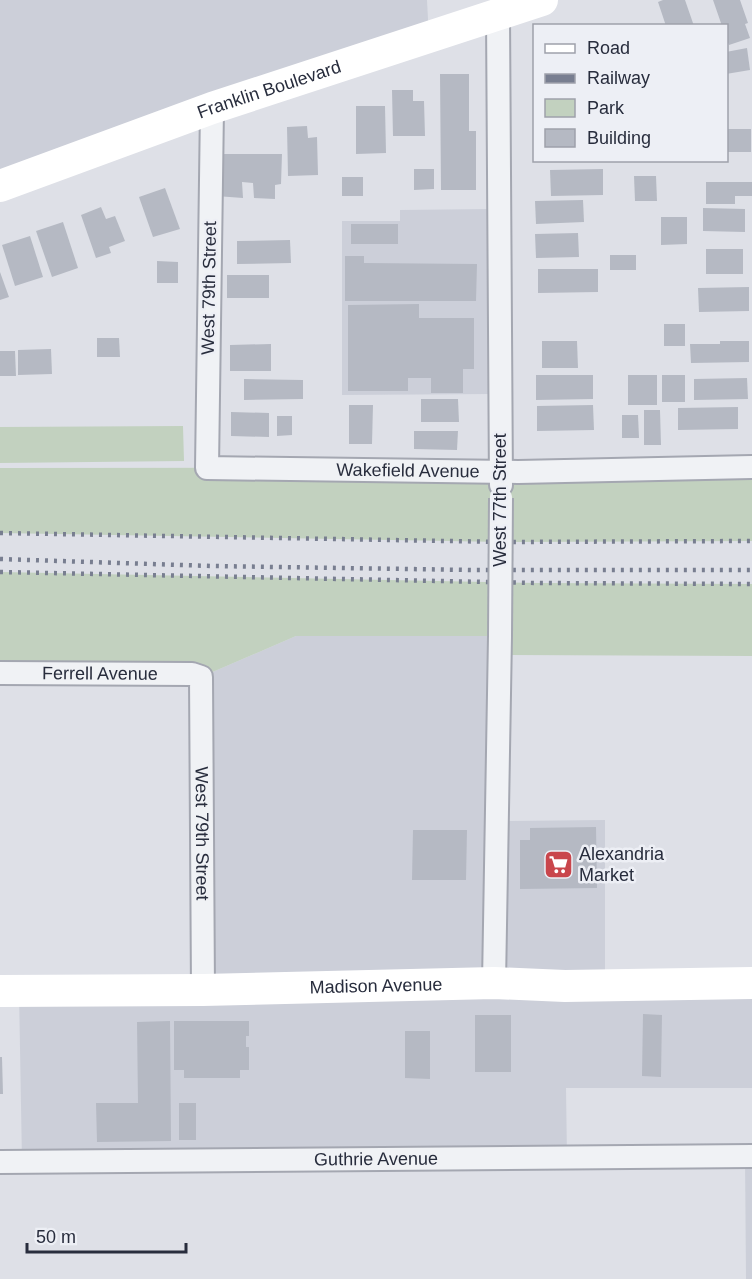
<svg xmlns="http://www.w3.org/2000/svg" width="752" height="1279" font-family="Helvetica,sans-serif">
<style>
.built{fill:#cccfd9}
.green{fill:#c2d1bf}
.building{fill:#b5b9c3}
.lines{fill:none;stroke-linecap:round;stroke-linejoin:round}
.street-casing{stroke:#a4a7b1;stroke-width:26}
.street{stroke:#f0f2f5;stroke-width:22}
.secondary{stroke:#fff;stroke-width:32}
.rail{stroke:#787e90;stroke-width:4.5;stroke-dasharray:3 6;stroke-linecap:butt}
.street-bridge-casing{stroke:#a4a7b1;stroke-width:26;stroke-linecap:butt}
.street-bridge{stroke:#f0f2f5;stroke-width:22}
.labels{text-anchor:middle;stroke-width:5;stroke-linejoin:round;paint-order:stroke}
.street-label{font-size:18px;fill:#282d3d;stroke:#edeff5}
.poi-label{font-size:18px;fill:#282d3d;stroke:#edeff5;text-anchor:start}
</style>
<rect width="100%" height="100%" fill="#dee0e7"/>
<g class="built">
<path d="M0,0H427L429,38L0,186Z"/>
<path d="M491,209L492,394L342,395V221H400V210Z"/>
<path d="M296,636H500L497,821L605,820V985L752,983V1088H566L567,1158L22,1162L19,991L203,990L201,677Z"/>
<path d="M752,1156V1279H746L745,1157Z"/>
</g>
<g class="green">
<path d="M183,426L184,461L0,463V427Z"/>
<path d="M752,467V541L503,542L0,533V468Z"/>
<path d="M0,572L537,583L752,584V656L500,655V636H296L201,677L0,673Z"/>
</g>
<g class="building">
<path d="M663,0H685L694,26H666L658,2Z"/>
<path d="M713,0H740L748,23L745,24L750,38L729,45L726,38V26H722Z"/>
<path d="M747,48L750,70L726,74V52Z"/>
<path d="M440,74H469V131H476V190H441Z"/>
<path d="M392,90H413V101H424L425,136H393Z"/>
<path d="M356,106H385L386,153L356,154Z"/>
<path d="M307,126L308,138L317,137L318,175L288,176L287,127Z"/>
<rect x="726" y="129" width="25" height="23"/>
<path d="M216,154H282L281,184L275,185V199L254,198L253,183L242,182L243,198L216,196Z"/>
<path d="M414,169H434V189L414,190Z"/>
<path d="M603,169V195L551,196L550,170Z"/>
<path d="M634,176H656L657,201H635Z"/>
<rect x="342" y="177" width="21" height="19"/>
<path d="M706,182H752V196H735V204H706Z"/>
<path d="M165,188L180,229L153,237L139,197Z"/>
<path d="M583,200L584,222L536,224L535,201Z"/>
<path d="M101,207L106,219L115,216L125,241L109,247L111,253L96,258L81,215Z"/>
<path d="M703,208L745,209V232L703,231Z"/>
<path d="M661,217H687V244L661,245Z"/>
<path d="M63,222L78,268L52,277L36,231Z"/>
<rect x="351" y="224" width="47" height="20"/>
<path d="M578,233L579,257L536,258L535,234Z"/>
<path d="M30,236L43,277L15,286L2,245Z"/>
<path d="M290,240L291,263L237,264V241Z"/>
<rect x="706" y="249" width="37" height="25"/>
<rect x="610" y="255" width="26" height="15"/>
<path d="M345,256H364V263L477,264L476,301H345Z"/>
<path d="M157,261L178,262V283H157Z"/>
<path d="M538,269H598V292L538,293Z"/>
<path d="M0,272L9,297L0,300Z"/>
<rect x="227" y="275" width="42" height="23"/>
<path d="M749,287V311L699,312L698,288Z"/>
<path d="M419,304V318H474V369H463V393H431V378H408V391H348V305Z"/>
<rect x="664" y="324" width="21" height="22"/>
<path d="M97,338H119L120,357H97Z"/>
<path d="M542,341H577L578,368H542Z"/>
<path d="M720,341H749V362L691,363L690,344H720Z"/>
<path d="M271,344V371H230V345Z"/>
<path d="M51,349L52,374L18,375V350Z"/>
<path d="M0,351H15L16,376H0Z"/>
<path d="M536,375H593V399L536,400Z"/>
<rect x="628" y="375" width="29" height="30"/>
<rect x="662" y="375" width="23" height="27"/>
<path d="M747,378L748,399L694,400V379Z"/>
<path d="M244,379L303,380V399L244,400Z"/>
<path d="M421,399H458L459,422H421Z"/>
<path d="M349,405H373L372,444H349Z"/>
<path d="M593,405L594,430L537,431V406Z"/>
<path d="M738,407V429L678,430V408Z"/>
<path d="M644,410H660L661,445H644Z"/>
<path d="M231,412L269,413V437L231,436Z"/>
<path d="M622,415H638L639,438H622Z"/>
<path d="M277,416H292V435L277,436Z"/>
<path d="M414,431H458L457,450L414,449Z"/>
<path d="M596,827L597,888L520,889V840H530V828Z"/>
<path d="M413,830H467L466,880H412Z"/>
<path d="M643,1014L662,1015L661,1077L642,1076Z"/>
<rect x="475" y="1015" width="36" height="57"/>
<path d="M170,1021L171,1141L97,1142L96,1103H138L137,1022Z"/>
<path d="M174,1021H249V1036H246V1047H249V1070H240V1078H184V1070H174Z"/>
<path d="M405,1031H430V1079L405,1078Z"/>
<path d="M0,1057H2L3,1094H0Z"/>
<rect x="179" y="1103" width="17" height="37"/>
</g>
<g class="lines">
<defs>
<g id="street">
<path d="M498,16L501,485"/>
<path id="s1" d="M212,108L207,468L518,472L752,467"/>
<path id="s2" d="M0,673L192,674L201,677L203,990"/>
<path d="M494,983L500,636"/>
<path id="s3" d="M0,1162L752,1156"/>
</g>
</defs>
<use href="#street" class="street-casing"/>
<use href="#street" class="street"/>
<g class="secondary">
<path id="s4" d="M0,186L212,108L542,0"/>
<path id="s5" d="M0,991L203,990L494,983L565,986L752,983"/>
</g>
<g class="rail">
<path d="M0,533L503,542L752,541"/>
<path d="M0,559L211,566L474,570H752"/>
<path d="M0,572L537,583L752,584"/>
</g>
<defs>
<path id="street-bridge" d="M500,636L501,498"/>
</defs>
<use href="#street-bridge" class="street-bridge-casing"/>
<use href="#street-bridge" class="street-bridge"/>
</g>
<defs>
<symbol id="supermarket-square" viewBox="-11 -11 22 22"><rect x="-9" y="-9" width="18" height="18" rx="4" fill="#c9464c" stroke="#edeff5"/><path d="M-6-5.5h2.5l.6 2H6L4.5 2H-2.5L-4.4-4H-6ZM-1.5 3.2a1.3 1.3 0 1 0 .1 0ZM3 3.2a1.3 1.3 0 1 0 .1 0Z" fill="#fff"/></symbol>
</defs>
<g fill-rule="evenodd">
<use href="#supermarket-square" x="542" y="848" width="33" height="33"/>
</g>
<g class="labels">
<g class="street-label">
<text dy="6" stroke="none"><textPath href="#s4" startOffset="286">Franklin Boulevard</textPath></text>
<text transform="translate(209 288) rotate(-89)" y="6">West 79th Street</text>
<text dy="6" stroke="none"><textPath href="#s1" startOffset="561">Wakefield Avenue</textPath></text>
<text transform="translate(500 500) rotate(-90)" y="6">West 77th Street</text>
<text dy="6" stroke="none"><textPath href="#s2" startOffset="100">Ferrell Avenue</textPath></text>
<text dy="6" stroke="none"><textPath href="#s2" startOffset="358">West 79th Street</textPath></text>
<text dy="6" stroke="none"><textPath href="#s5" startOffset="376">Madison Avenue</textPath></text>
<text dy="6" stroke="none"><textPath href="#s3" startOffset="376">Guthrie Avenue</textPath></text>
</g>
<g class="poi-label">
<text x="579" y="860">Alexandria<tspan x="579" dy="21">Market</tspan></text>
</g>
</g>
<rect x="533" y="24" width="195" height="138" fill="#edeff5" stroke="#9ea1ab" stroke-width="1.5"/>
<rect x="545" y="44" width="30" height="9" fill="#ffffff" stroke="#9ea1ab" stroke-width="1.5"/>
<text x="587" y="54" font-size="18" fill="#282d3d">Road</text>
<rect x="545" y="74" width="30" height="9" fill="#787e90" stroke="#9ea1ab" stroke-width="1.5"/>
<text x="587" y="84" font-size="18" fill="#282d3d">Railway</text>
<rect x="545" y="99" width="30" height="18" fill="#c2d1bf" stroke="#9ea1ab" stroke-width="1.5"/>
<text x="587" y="114" font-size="18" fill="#282d3d">Park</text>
<rect x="545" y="129" width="30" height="18" fill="#b5b9c3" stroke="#9ea1ab" stroke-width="1.5"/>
<text x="587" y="144" font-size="18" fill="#282d3d">Building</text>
<path d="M27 1243v9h159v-9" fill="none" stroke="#282d3d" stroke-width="3"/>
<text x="36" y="1243" font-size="18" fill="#282d3d" stroke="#edeff5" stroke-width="4.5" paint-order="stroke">50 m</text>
</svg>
